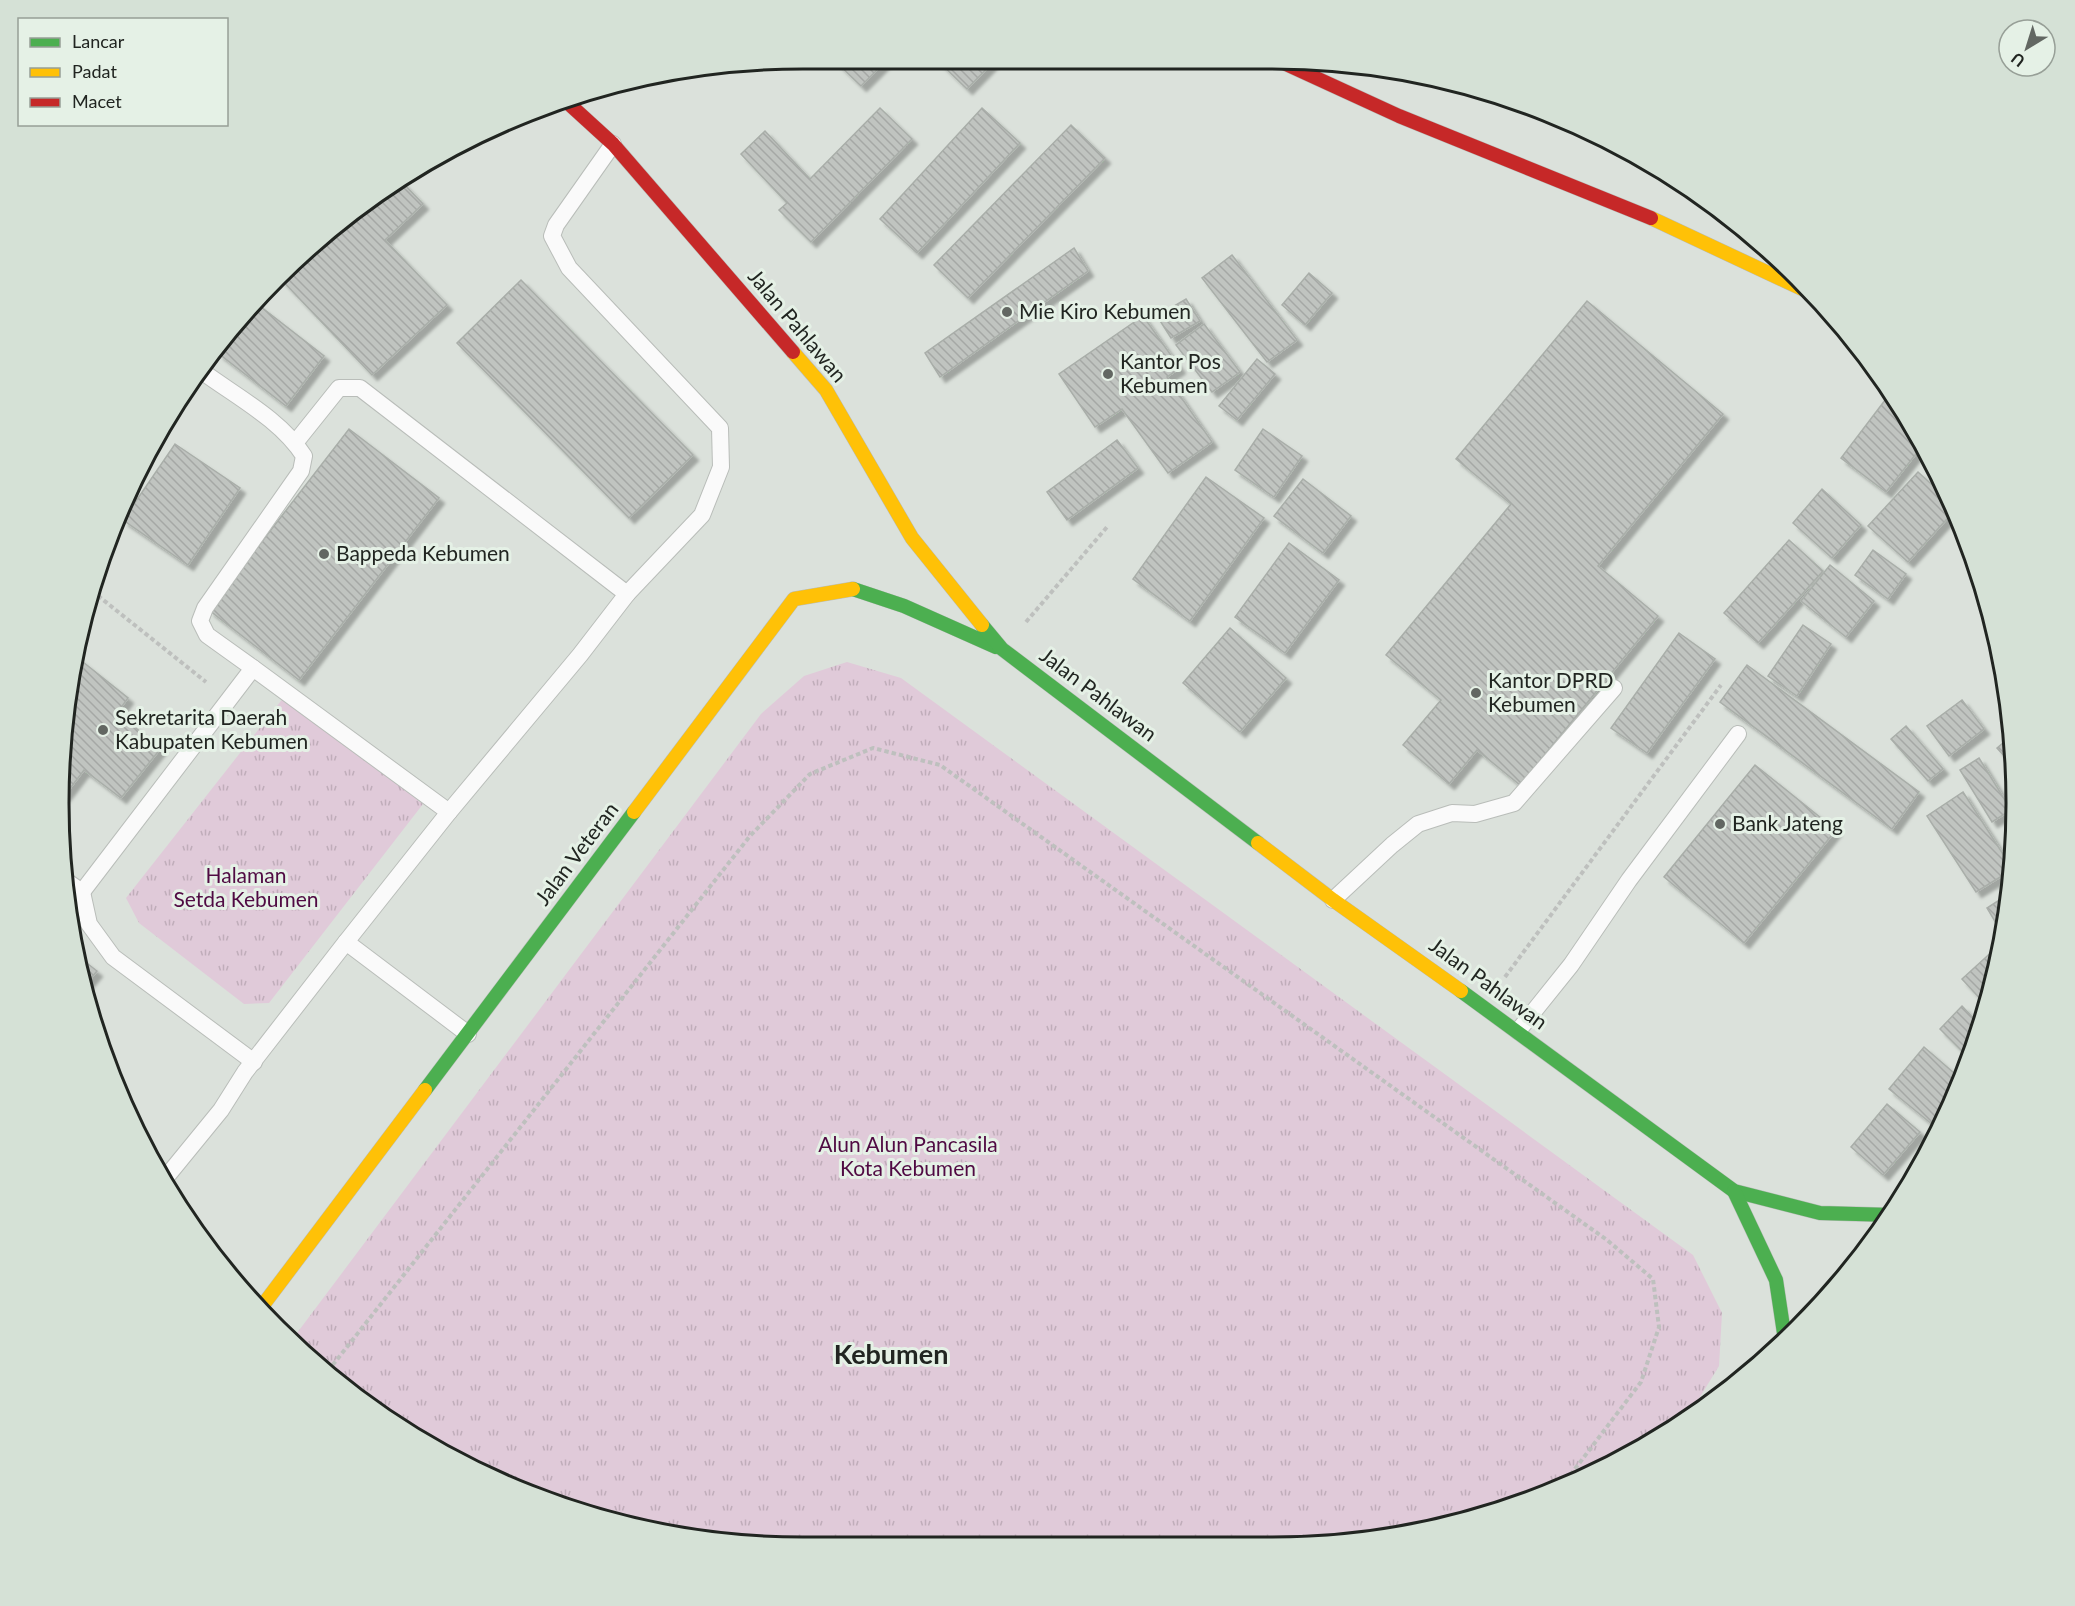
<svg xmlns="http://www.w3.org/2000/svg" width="2075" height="1606" font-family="Lato,sans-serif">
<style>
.park{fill:url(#park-tufts)}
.building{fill:url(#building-back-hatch);stroke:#a9aea9;stroke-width:1.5;filter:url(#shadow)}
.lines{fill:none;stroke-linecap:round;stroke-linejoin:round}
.lane-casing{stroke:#b9bdb9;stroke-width:18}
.fast-casing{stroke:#b9bdb9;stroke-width:15}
.slow-casing{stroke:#b9bdb9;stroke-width:15}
.jam-casing{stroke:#b9bdb9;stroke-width:15}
.path{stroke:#bec0be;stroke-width:4;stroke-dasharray:4.5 3;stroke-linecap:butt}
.lane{stroke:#fafafa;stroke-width:16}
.fast{stroke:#4caf50;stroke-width:14}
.slow{stroke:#ffc107;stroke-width:14}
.jam{stroke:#c62828;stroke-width:14}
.poi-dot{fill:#626762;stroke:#e5f1e6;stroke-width:2}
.labels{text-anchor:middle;stroke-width:6;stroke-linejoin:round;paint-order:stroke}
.poi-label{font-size:21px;fill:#212521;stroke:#e5f1e6;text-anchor:start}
.street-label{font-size:21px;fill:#212521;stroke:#e5f1e6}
.park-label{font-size:21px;fill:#500a43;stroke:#e5f1e6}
.district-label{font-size:27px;font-weight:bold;fill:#212521;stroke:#e5f1e6}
.rim{fill:none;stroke:#212521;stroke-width:3}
</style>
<defs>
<pattern id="park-tufts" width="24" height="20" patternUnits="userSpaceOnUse" patternTransform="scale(1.5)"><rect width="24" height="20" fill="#e0cad9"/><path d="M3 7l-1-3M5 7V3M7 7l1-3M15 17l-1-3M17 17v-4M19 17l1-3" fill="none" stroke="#c0adba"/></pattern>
<pattern id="building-back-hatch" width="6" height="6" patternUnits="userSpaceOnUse" patternTransform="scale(1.5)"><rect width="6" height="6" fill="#c0c4c0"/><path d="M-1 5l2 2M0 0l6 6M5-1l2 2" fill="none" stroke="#a5a8a5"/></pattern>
<filter id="shadow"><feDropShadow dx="5.5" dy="5.5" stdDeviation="1.5" flood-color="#0004"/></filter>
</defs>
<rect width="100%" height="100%" fill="#dbe1db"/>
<g class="park">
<path d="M847,662L901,678L1693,1255L1722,1313L1719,1366L1684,1423L1512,1508L1369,1541H705L518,1491L390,1422L291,1341L761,714L804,676Z"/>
<path d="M284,697L423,804L269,1003L244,1004L139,923L126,898Z"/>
</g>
<g class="building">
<path d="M833,59H888L861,86Z"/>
<path d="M936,59H996L967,89Z"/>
<path d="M880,108L912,139L811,242L779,210L787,203L741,154L765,131L810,179Z"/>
<path d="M982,108L1020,143L917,253L880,219Z"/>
<path d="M1071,125L1105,158L968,298L934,265Z"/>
<path d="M401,181L423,204L385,240L447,305L372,375L278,276Z"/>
<path d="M1074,248L1088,271L940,377L925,353Z"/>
<path d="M1232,255L1297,340L1267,362L1202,278Z"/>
<path d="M1309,273L1332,293L1305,325L1282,305Z"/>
<path d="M521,280L693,455L629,518L457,343Z"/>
<path d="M1186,299L1200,321L1171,338L1157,316Z"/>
<path d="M1587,301L1723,414L1598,566L1658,616L1520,785L1477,750L1449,784L1403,745L1441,700L1386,655L1511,504L1456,459Z"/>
<path d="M256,303L324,356L286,406L218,353Z"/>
<path d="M1143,316L1180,368L1167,377L1212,442L1168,473L1122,409L1095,427L1059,374Z"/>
<path d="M1204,324L1240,372L1212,392L1176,345Z"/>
<path d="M1257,359L1275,374L1237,420L1219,406Z"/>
<path d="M1892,391L1927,457L1919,450L1886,492L1841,458Z"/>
<path d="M349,429L439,498L299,680L209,610Z"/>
<path d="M1263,429L1302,456L1274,497L1235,470Z"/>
<path d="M1117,440L1138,468L1067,520L1047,492Z"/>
<path d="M175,444L240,488L188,565L123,520Z"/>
<path d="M1918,472L1952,503L1955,510L1908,562L1868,526Z"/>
<path d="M1206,477L1264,518L1190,621L1133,579Z"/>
<path d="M1303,479L1351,516L1323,553L1274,516Z"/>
<path d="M1822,489L1861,525L1832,558L1793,523Z"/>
<path d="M1789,540L1823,571L1758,643L1724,613Z"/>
<path d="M1289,543L1339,580L1285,653L1235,617Z"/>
<path d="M1873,550L1906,574L1888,599L1855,575Z"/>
<path d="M1830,565L1874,601L1846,637L1801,601Z"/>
<path d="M1803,625L1831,644L1797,696L1768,676Z"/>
<path d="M1230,628L1286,678L1240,732L1183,683Z"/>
<path d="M1679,633L1715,659L1647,753L1611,728Z"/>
<path d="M78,658L128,698L117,713L161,748L121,798L84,770L62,799L59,797Z"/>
<path d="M1747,665L1919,792L1892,829L1720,702Z"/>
<path d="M1962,700L1984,729L1949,756L1927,726Z"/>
<path d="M1906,726L1943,769L1928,781L1891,739Z"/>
<path d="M2010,737L2013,766L1997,748Z"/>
<path d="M1979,758L2011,810L1992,822L1960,770Z"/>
<path d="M1755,765L1836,830L1744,943L1664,877Z"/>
<path d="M1963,792L2010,865V871L1976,892L1927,816Z"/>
<path d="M2007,895L2003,935L1987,908Z"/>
<path d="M1996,948L2001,953L1985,1004L1962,979Z"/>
<path d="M79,957L97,971L83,988Z"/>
<path d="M1962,1006L1979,1024L1969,1058L1940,1029Z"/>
<path d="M1924,1047L1962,1080L1953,1101L1933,1125L1889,1089Z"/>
<path d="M1887,1104L1920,1132L1883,1175L1851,1147Z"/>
</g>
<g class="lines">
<defs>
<g id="lane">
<path d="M203,372C237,397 281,420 304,456L301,471L205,608L200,621L207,635L253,668"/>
<path d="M295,443L339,388H360L627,594"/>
<path d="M69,883L82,892L89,924L113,957L254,1062"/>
<path d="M82,892L253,668L449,812"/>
<path d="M1333,900L1392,845L1418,824L1452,813L1475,814L1514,803L1614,688"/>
<path d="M346,942L449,812L580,655L627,594L702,515L721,467L720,428L569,268L552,236L556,225L613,144"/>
<path d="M1518,1031L1571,965L1629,880L1738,734"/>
<path d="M163,1181L221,1110L245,1072L346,942L468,1034"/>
</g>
<g id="fast">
<path d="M853,589L904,606L996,647"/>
<path d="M982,625L1002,649L1258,843"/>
<path d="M1461,991L1734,1191L1820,1213L1892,1215"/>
<path d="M425,1090L634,812"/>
<path d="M1734,1191L1776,1280L1785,1340"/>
</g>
<g id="slow">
<path d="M1651,218L1811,293"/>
<path d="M793,352L826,390L912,538L982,625"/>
<path d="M634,812L794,599L853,589"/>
<path d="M1258,843L1333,900L1461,991"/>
<path d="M260,1309L425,1090"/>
</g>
<g id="jam">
<path d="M1277,60L1399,116L1651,218"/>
<path d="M567,102L613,144L793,352"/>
</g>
</defs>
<use href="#lane" class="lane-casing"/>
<use href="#fast" class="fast-casing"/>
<use href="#slow" class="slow-casing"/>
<use href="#jam" class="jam-casing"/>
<g class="path">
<path d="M92,591L206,682"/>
<path d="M1026,622L1107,527"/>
<path d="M1505,977L1721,685"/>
<path d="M328,1371L750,836L810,774L873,748L940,765L1607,1240L1653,1279L1659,1327L1641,1382L1565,1482"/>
</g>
<use href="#lane" class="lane"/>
<use href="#fast" class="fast"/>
<use href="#slow" class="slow"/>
<use href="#jam" class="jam"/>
</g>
<g class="poi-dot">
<circle cx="1007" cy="312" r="6"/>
<circle cx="1108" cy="374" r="6"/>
<circle cx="324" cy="554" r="6"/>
<circle cx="1476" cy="693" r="6"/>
<circle cx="103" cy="730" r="6"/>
<circle cx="1720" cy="824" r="6"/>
</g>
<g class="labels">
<g class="poi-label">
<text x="1019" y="319">Mie Kiro Kebumen</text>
<text x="1120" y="369">Kantor Pos<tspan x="1120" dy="24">Kebumen</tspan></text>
<text x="336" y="561">Bappeda Kebumen</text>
<text x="1488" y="688">Kantor DPRD<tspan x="1488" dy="24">Kebumen</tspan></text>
<text x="115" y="725">Sekretarita Daerah<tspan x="115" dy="24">Kabupaten Kebumen</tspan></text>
<text x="1732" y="831">Bank Jateng</text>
</g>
<g class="street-label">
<text transform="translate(797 326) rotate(50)" y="7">Jalan Pahlawan</text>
<text transform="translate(1098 695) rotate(37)" y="7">Jalan Pahlawan</text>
<text transform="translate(577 854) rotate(-53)" y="7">Jalan Veteran</text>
<text transform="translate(1488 984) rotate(36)" y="7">Jalan Pahlawan</text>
</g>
<g class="park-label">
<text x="246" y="883">Halaman<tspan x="246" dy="24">Setda Kebumen</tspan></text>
<text x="908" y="1152">Alun Alun Pancasila<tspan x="908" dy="24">Kota Kebumen</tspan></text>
</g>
<g class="district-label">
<text x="891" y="1364">Kebumen</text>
</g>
</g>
<path d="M0 0H2075V1606H0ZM803 69H1272A734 734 0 0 1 2006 803V803A734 734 0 0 1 1272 1537H803A734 734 0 0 1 69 803V803A734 734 0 0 1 803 69Z" fill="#d5e1d6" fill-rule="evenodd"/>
<path class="rim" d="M803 69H1272A734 734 0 0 1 2006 803V803A734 734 0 0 1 1272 1537H803A734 734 0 0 1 69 803V803A734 734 0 0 1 803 69Z"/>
<rect x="18" y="18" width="210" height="108" fill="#e5f1e6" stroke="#979f97" stroke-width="1.5"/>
<rect x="30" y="38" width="30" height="9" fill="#4caf50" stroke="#979f97" stroke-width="1.5"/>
<text x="72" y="48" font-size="18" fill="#212521">Lancar</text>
<rect x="30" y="68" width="30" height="9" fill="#ffc107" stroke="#979f97" stroke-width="1.5"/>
<text x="72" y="78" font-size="18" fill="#212521">Padat</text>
<rect x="30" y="98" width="30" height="9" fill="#c62828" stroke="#979f97" stroke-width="1.5"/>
<text x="72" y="108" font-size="18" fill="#212521">Macet</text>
<g transform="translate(2027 48) rotate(218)"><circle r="28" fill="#e5f1e6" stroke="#979f97" stroke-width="1.5"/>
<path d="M0-4.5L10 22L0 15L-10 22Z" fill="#626762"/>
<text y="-9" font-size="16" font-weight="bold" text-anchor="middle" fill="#212521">U</text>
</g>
</svg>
